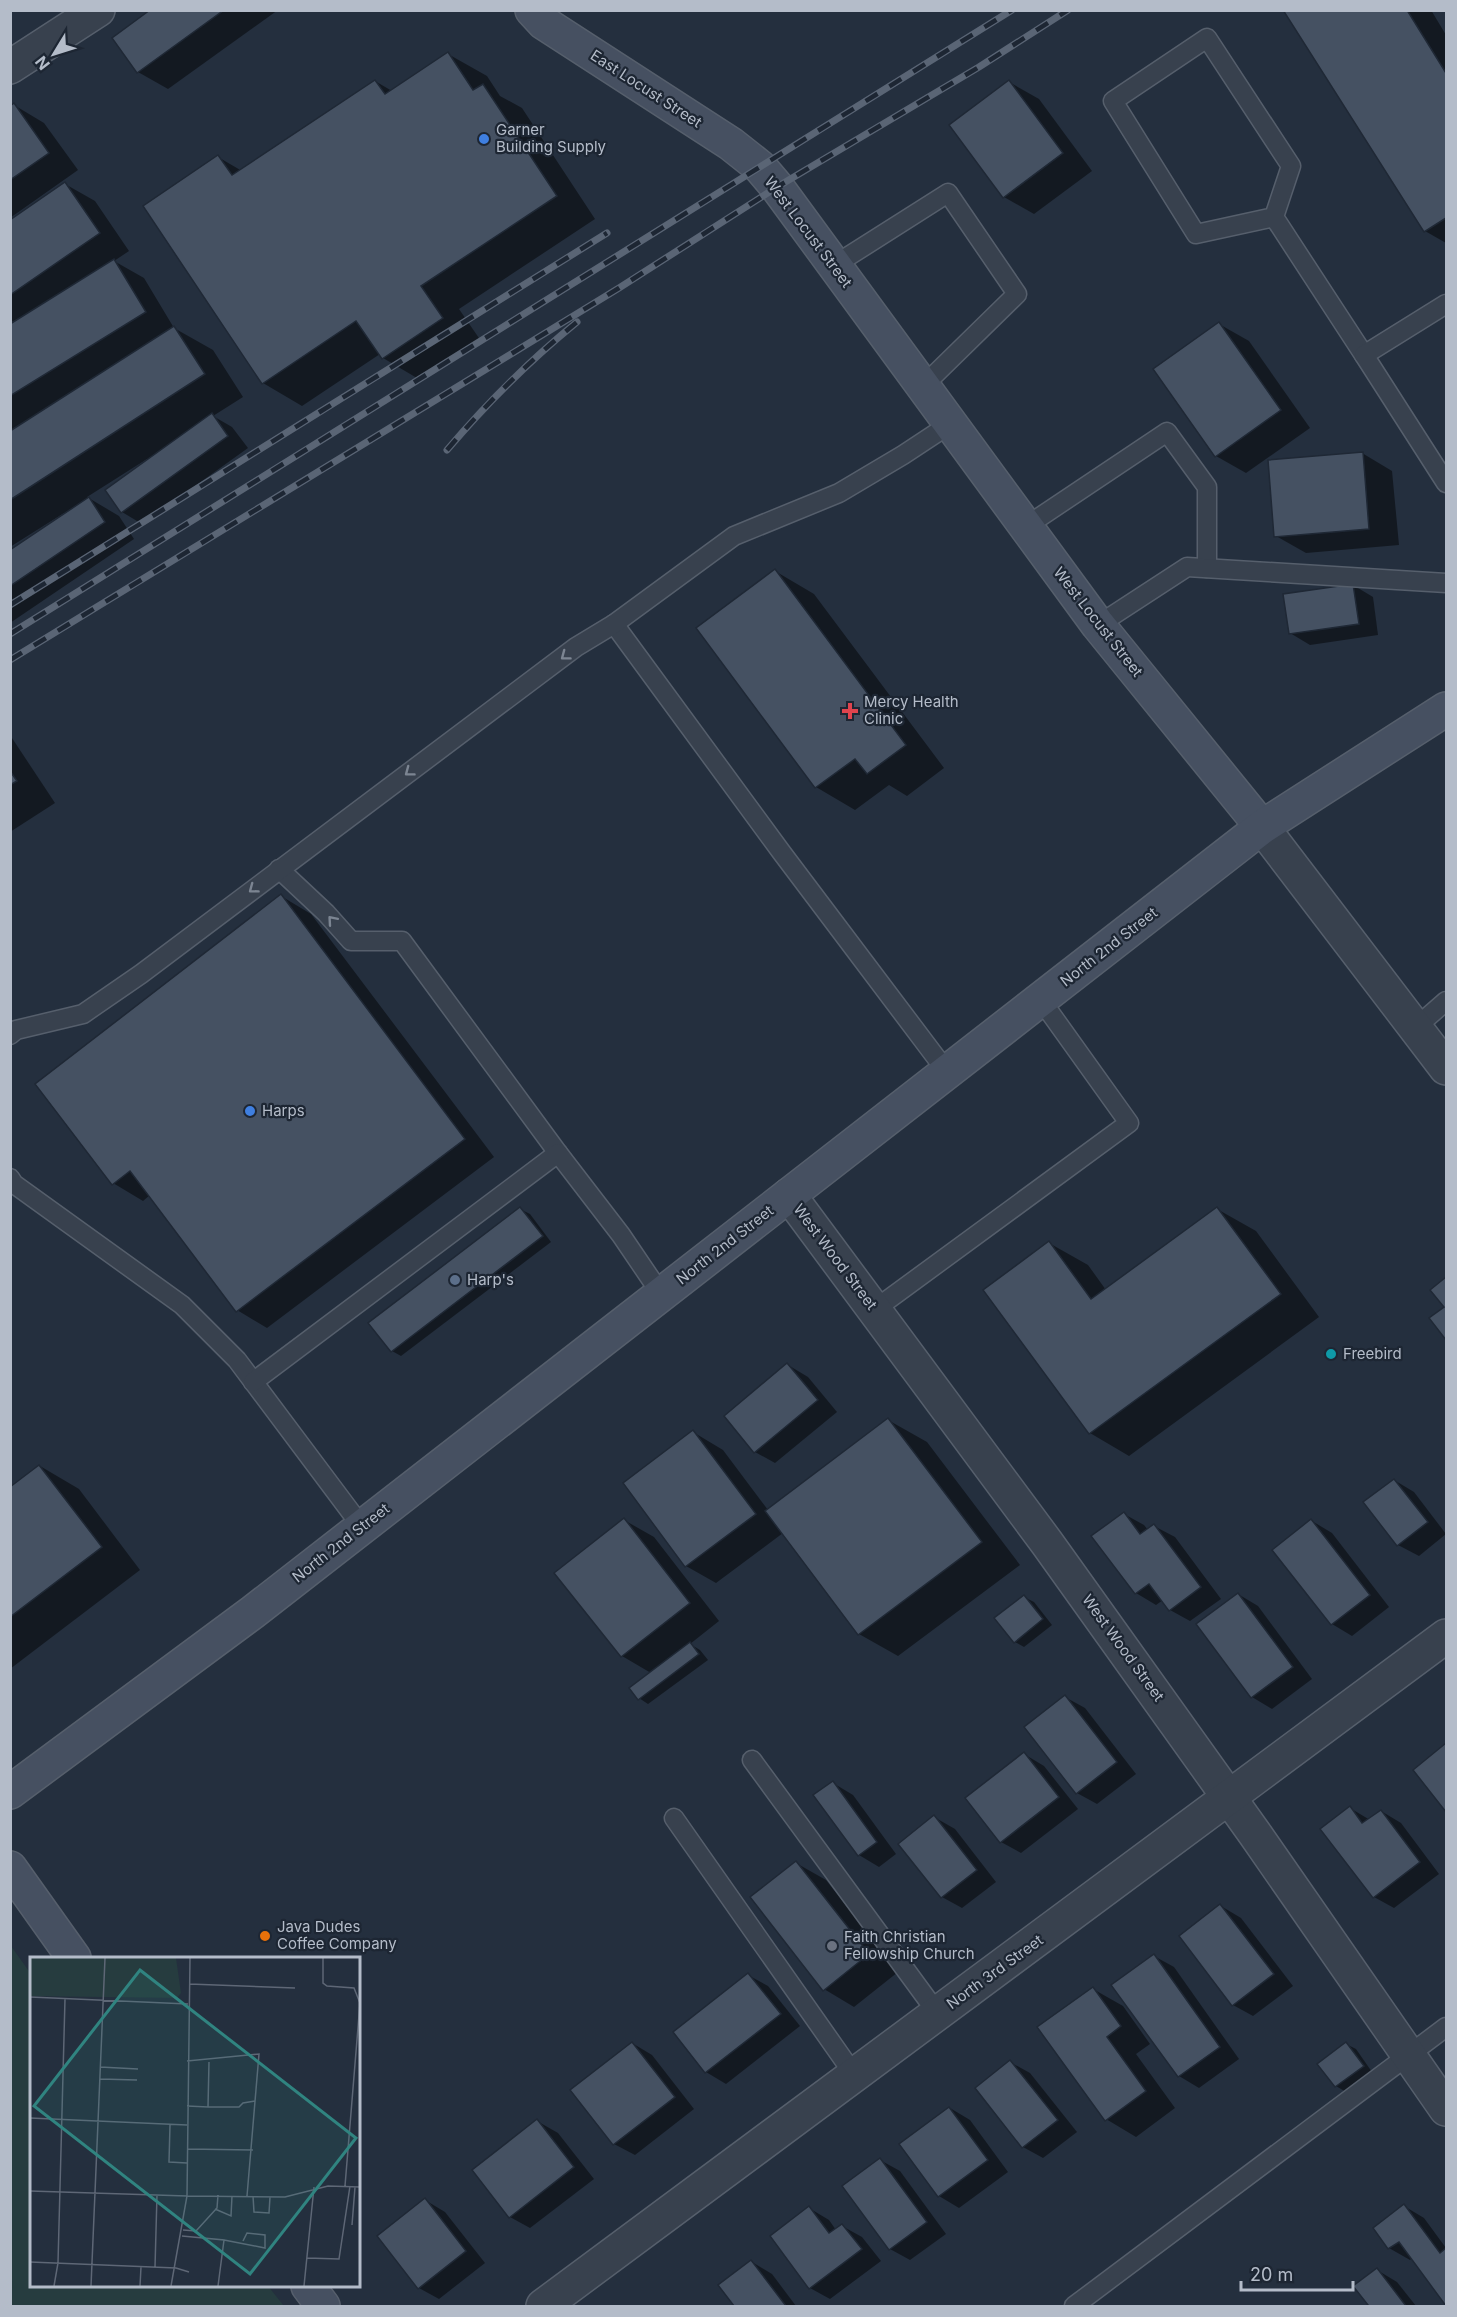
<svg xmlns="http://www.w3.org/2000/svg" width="1457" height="2317" font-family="Inter,sans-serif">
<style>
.green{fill:#263c3f}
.shadow{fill:#0007}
.building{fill:#455162;stroke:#1f2835;stroke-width:1.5}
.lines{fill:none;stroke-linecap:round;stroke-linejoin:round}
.service-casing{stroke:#565f6c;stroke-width:21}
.minor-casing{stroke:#565f6c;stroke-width:36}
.secondary-casing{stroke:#565f6c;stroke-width:36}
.service{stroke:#38414e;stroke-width:18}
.minor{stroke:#38414e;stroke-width:33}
.secondary{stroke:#465061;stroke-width:33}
.rail-casing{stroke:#5a6575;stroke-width:7}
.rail{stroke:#1d2633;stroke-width:4.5;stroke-dasharray:14;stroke-linecap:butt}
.oneway{stroke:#7c8592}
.shop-dot{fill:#3f7fe0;stroke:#1d2633;stroke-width:2}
.health-dot{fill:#e0444e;stroke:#1d2633;stroke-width:2}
.service-dot{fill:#5c6f8a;stroke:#1d2633;stroke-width:2}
.culture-dot{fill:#0f9aa8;stroke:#1d2633;stroke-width:2}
.food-dot{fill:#e8710a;stroke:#1d2633;stroke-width:2}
.worship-dot{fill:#6b7280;stroke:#1d2633;stroke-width:2}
.labels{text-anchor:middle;stroke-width:4.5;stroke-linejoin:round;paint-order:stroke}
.street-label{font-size:15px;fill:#b4bcc9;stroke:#1d2633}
.poi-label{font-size:15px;fill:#b4bcc9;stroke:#1d2633;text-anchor:start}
.inset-road{fill:none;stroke:#5e6776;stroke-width:1.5}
.view{fill:#308480;fill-opacity:0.15;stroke:#308480;stroke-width:3}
.inset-edge{fill:none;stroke:#b4bcc9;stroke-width:3}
</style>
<rect width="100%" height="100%" fill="#242f3e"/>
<path class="green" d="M11,1946L31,1974L32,2286H268L284,2306H11Z"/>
<g class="shadow">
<path d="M153,10H278L168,89L138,72Z"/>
<path d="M1285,10H1431L1446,35V243L1425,231Z"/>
<path d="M448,54L487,76L500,96L522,108L595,219L459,309L481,341L422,381L383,358L380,354L302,406L263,383L218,157L242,171L375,81L392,91Z"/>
<path d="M1009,82L1039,99L1092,171L1034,214L1004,197L951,125Z"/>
<path d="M14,105L44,123L78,170L10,218V108Z"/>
<path d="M65,184L95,201L129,251L114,261L144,278L174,328L213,350L243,397L213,416L232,427L248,448L142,524L122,512L149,461L147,459L87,497L119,516L134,539L10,623V552L65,515L64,513L10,547V326L15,323L10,320V222Z"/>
<path d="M1219,324L1249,341L1310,428L1246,473L1216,456Z"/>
<path d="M1362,453L1392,471L1399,545L1306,553L1276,536Z"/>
<path d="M775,571L814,594L944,768L907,796L889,785L855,810L816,787L698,628Z"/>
<path d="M1353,585L1373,597L1378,635L1310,645L1290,633Z"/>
<path d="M10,735L55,803L10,832Z"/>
<path d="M281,896L311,914L494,1157L267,1328L237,1310L150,1195L143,1201L113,1183Z"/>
<path d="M520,1209L530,1214L551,1242L401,1356L392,1351Z"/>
<path d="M1217,1209L1256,1231L1319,1317L1129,1456L1090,1433L1049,1243L1088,1265L1106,1290Z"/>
<path d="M1446,1279V1337L1432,1318L1446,1307L1432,1290Z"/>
<path d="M788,1365L808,1377L837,1412L775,1463L755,1452Z"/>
<path d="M888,1420L927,1442L1020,1565L898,1656L859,1634L783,1533L716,1583L686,1566L625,1483L693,1432L723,1450L768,1510Z"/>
<path d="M40,1466L79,1489L140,1570L10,1669V1489Z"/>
<path d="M1394,1480L1414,1492L1446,1534L1419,1556L1398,1545Z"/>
<path d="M1124,1514L1144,1525L1148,1530L1154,1526L1175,1537L1221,1599L1190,1621L1170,1610L1163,1600L1156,1605L1136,1593Z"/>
<path d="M624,1520L654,1537L719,1621L690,1644L700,1650L708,1660L648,1704L639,1698L651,1673L622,1656Z"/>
<path d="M1312,1521L1332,1533L1389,1607L1352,1636L1332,1624Z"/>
<path d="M1238,1594L1258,1606L1312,1679L1272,1709L1252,1697L1198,1624Z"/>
<path d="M1024,1597L1034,1602L1052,1625L1024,1647L1015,1642Z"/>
<path d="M1065,1697L1085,1708L1136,1774L1097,1804L1077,1793Z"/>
<path d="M1446,1744V1809L1415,1770Z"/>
<path d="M1024,1754L1044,1766L1078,1809L1021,1853L1001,1842Z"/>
<path d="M833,1783L853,1795L896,1854L879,1867L859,1855Z"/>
<path d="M1350,1808L1370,1820L1381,1811L1401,1823L1439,1874L1394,1908L1374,1897Z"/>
<path d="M934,1817L955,1829L996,1882L962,1908L942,1897Z"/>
<path d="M796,1863L826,1880L898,1972L854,2007L824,1989Z"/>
<path d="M1221,1906L1241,1918L1293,1986L1253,2016L1233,2005Z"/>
<path d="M1154,1956L1174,1967L1239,2059L1199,2088L1179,2076Z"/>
<path d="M748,1975L768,1986L800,2026L726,2084L706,2072L675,2032Z"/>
<path d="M1093,1989L1123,2006L1150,2044L1136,2054L1175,2108L1136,2137L1106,2119Z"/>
<path d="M632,2043L652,2055L694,2109L635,2155L614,2144Z"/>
<path d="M1346,2044L1356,2049L1372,2072L1346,2092L1336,2086L1319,2064Z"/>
<path d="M1010,2062L1030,2073L1077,2132L1043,2158L1023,2147Z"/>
<path d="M950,2108L970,2120L1008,2172L959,2208L939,2196Z"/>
<path d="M537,2121L558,2133L594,2179L530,2228L510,2217Z"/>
<path d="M880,2160L900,2171L946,2234L910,2260L890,2249Z"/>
<path d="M425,2200L445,2212L485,2263L439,2299L419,2288Z"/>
<path d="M1404,2206L1424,2218L1446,2248V2304L1412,2258L1410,2260L1389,2248L1375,2228Z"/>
<path d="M809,2208L829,2220L836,2230L842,2226L862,2237L881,2261L830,2299L810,2288Z"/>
<path d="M752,2262L772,2274L796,2306H736L720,2285Z"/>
<path d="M1377,2270L1397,2282L1416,2306H1368Z"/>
</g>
<g class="building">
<path d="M150,10H224L137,73L112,38Z"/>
<path d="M1283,10H1407L1446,73V218L1424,232Z"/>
<path d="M448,52L473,90L483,84L557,196L421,286L443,318L382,359L356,321L262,384L143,206L218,155L232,175L375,80L385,94Z"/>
<path d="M1009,80L1063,153L1003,198L949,125Z"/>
<path d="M14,103L49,153L10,180V106Z"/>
<path d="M65,182L100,233L10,295V220Z"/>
<path d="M114,259L146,312L10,396V324Z"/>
<path d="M1219,322L1281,410L1215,457L1153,369Z"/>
<path d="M174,326L205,374L10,500V431Z"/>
<path d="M212,413L228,436L121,513L105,490Z"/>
<path d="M1363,452L1369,529L1274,537L1268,460Z"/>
<path d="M89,497L105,522L10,586V550Z"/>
<path d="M775,569L906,745L867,774L855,759L815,788L696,628Z"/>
<path d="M1353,584L1359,624L1289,634L1283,594Z"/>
<path d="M10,771L17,781L10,785Z"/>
<path d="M281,894L465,1139L236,1312L130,1171L112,1185L35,1084Z"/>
<path d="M520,1207L543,1236L391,1352L368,1323Z"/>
<path d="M1217,1207L1281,1294L1089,1434L983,1290L1049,1241L1091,1299Z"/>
<path d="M1446,1277V1340L1429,1318L1444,1307L1430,1290Z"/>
<path d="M787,1363L818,1400L754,1453L724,1416Z"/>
<path d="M888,1418L982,1542L858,1635L765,1511Z"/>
<path d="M693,1430L756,1514L685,1567L623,1483Z"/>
<path d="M39,1465L102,1547L10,1617V1487Z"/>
<path d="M1394,1479L1428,1522L1397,1546L1363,1502Z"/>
<path d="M1124,1512L1140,1534L1154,1524L1201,1587L1169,1611L1149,1584L1135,1594L1091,1536Z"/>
<path d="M624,1518L690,1603L621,1657L554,1573Z"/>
<path d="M1311,1519L1370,1595L1331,1625L1272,1550Z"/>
<path d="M1238,1593L1293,1667L1251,1698L1196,1624Z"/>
<path d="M1024,1595L1043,1619L1014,1643L994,1618Z"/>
<path d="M690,1642L699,1654L638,1700L629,1688Z"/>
<path d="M1065,1695L1117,1762L1076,1794L1024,1727Z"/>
<path d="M1446,1743V1812L1413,1770Z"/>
<path d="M1024,1752L1059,1797L1000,1843L965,1798Z"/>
<path d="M833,1781L877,1842L858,1856L813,1795Z"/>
<path d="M1350,1806L1362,1823L1381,1810L1420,1862L1373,1898L1320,1829Z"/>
<path d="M934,1815L977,1870L941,1898L898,1844Z"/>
<path d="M796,1861L869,1954L823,1991L750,1897Z"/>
<path d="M1220,1904L1274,1974L1232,2006L1179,1936Z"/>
<path d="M1154,1954L1220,2047L1178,2077L1111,1985Z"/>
<path d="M748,1973L781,2014L705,2073L673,2032Z"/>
<path d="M1093,1987L1121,2026L1107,2037L1146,2091L1105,2121L1037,2027Z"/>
<path d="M632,2042L675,2097L613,2145L570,2090Z"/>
<path d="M1346,2042L1364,2066L1335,2087L1317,2064Z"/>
<path d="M1010,2060L1058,2120L1022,2148L975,2088Z"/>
<path d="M949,2107L988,2160L938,2197L899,2144Z"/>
<path d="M537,2119L574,2167L509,2218L472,2170Z"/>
<path d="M880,2158L927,2222L889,2250L842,2186Z"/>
<path d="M425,2198L466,2251L418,2289L377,2236Z"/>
<path d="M1404,2204L1440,2253L1446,2248V2306L1399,2242L1388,2249L1373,2228Z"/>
<path d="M809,2206L829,2233L842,2224L862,2249L809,2289L770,2236Z"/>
<path d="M751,2260L786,2306H734L718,2285Z"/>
<path d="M1377,2268L1406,2306H1366L1368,2305L1353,2286Z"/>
</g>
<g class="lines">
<defs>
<g id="service">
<path d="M1274,217L1196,234L1113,101L1207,38L1291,166L1274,217L1364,355"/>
<path d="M833,266L948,193L1017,294L924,385"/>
<path d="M1446,304L1364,355L1446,483"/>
<path d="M1025,527L1167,432L1207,487V568"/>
<path d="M614,624L782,853L947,1072"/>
<path d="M1098,625L1187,567L1446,583"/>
<path d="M279,869L326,913L351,941H402L558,1153"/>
<path d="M1415,1028L1446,1001"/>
<path d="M10,1035L16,1030L83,1014L141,974L576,647L614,624L734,536L839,493L903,455L950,424"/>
<path d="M10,1178L14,1184L182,1305L237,1360L362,1527"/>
<path d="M874,1310L1129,1123L1041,1000"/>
<path d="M253,1382L558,1153L621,1235L661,1294"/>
<path d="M752,1760L938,2014"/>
<path d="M674,1818L855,2076"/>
<path d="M1074,2306L1446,2027"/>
</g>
<g id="minor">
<path d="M10,67L98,10"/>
<path d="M1262,827L1446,1068"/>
<path d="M789,1195L1047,1543L1255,1834L1446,2109"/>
<path d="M543,2306L1446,1636"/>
</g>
<g id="secondary">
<path d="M532,10L544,23L731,144L760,167L777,187L1098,625L1262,827"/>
<path d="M10,1792L253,1612L1262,827L1446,709"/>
<path d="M10,1868L74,1958"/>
<path d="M308,2286L323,2306"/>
</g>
</defs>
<use href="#service" class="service-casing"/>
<use href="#minor" class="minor-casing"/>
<use href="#secondary" class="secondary-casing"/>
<use href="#service" class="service"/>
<use href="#minor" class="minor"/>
<use href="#secondary" class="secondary"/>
<defs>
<g id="rail">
<path d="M447,450C487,403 529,361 577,322"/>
<path d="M10,605L607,233"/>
<path d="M10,634L1012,10"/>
<path d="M10,660L619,288L777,187L979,67L1068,10"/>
</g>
</defs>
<use href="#rail" class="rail-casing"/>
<use href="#rail" class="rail"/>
</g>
<defs><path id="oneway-chevron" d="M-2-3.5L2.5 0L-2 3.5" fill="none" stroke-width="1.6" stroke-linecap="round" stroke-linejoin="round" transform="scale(1.5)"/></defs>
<g class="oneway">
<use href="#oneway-chevron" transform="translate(565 656) rotate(143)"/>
<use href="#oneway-chevron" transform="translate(409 772) rotate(143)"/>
<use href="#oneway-chevron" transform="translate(253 889) rotate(143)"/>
<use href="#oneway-chevron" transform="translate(332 920) rotate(-131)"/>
</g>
<g class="shop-dot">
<circle cx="484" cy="139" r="6"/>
<circle cx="250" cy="1111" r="6"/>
</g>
<path class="health-dot" d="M847 702h6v6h6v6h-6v6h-6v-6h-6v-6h6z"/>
<circle class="service-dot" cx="455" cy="1280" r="6"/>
<circle class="culture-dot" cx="1331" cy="1354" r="6"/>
<circle class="food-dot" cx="265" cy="1936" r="6"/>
<circle class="worship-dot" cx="832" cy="1946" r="6"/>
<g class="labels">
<g class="street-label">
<text transform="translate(646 89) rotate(33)" y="5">East Locust Street</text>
<text transform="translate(808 232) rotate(53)" y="5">West Locust Street</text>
<text transform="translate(1098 622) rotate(52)" y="5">West Locust Street</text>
<text transform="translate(1109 947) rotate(-38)" y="5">North 2nd Street</text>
<text transform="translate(725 1245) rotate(-38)" y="5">North 2nd Street</text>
<text transform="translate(835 1257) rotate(53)" y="5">West Wood Street</text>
<text transform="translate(341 1543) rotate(-38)" y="5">North 2nd Street</text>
<text transform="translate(1123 1648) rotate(54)" y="5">West Wood Street</text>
<text transform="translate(995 1972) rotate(-36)" y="5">North 3rd Street</text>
</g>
<g class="poi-label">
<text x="496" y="135">Garner<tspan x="496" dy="17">Building Supply</tspan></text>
<text x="864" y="707">Mercy Health<tspan x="864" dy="17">Clinic</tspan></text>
<text x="262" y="1116">Harps</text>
<text x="467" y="1285">Harp's</text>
<text x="1343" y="1359">Freebird</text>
<text x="277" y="1932">Java Dudes<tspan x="277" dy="17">Coffee Company</tspan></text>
<text x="844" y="1942">Faith Christian<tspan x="844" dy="17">Fellowship Church</tspan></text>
</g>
</g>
<g transform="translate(30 1957)">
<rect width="330" height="330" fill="#242f3e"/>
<path d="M0,1H146L151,36L147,41L0,39Z" fill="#263c3f"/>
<path class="inset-road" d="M293,1V26L297,29L324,31L330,46L315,229M159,27L265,31M0,40L158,47M157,104L229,97L217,239M70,110L108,112M70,122L107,123M157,149L178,150L179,105M178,150H209L213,146L225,144M0,161L157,168M140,168L139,205L157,206M157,192L223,193M0,234L157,239M157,239L255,240L298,229L330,230M223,239L224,255L239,256L240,240M185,252L201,259L202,239M322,268L325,230M153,273L166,274L187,251L188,238M152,279L194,283L188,329M194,283L235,291V278L217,276L213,284M277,301L309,302L320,229M0,305L146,311L159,315M125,310L127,238M24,329L28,306L35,42M61,329L75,1M110,329L111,310M141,329L157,239L160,1M274,329L284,230"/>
<path class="view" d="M110,13L326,181L220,317L4,149Z"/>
<rect width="330" height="330" class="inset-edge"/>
</g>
<rect width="1457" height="2317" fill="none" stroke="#b4bcc9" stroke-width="24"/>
<g transform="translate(54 54) rotate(232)" stroke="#1d2633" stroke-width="4.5" paint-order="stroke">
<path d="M0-4.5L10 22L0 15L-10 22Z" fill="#b4bcc9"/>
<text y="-9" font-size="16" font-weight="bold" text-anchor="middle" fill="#b4bcc9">N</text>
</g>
<path d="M1241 2281v9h112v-9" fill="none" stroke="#b4bcc9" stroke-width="3"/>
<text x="1250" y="2281" font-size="18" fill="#b4bcc9" stroke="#1d2633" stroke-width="4.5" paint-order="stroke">20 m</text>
</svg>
